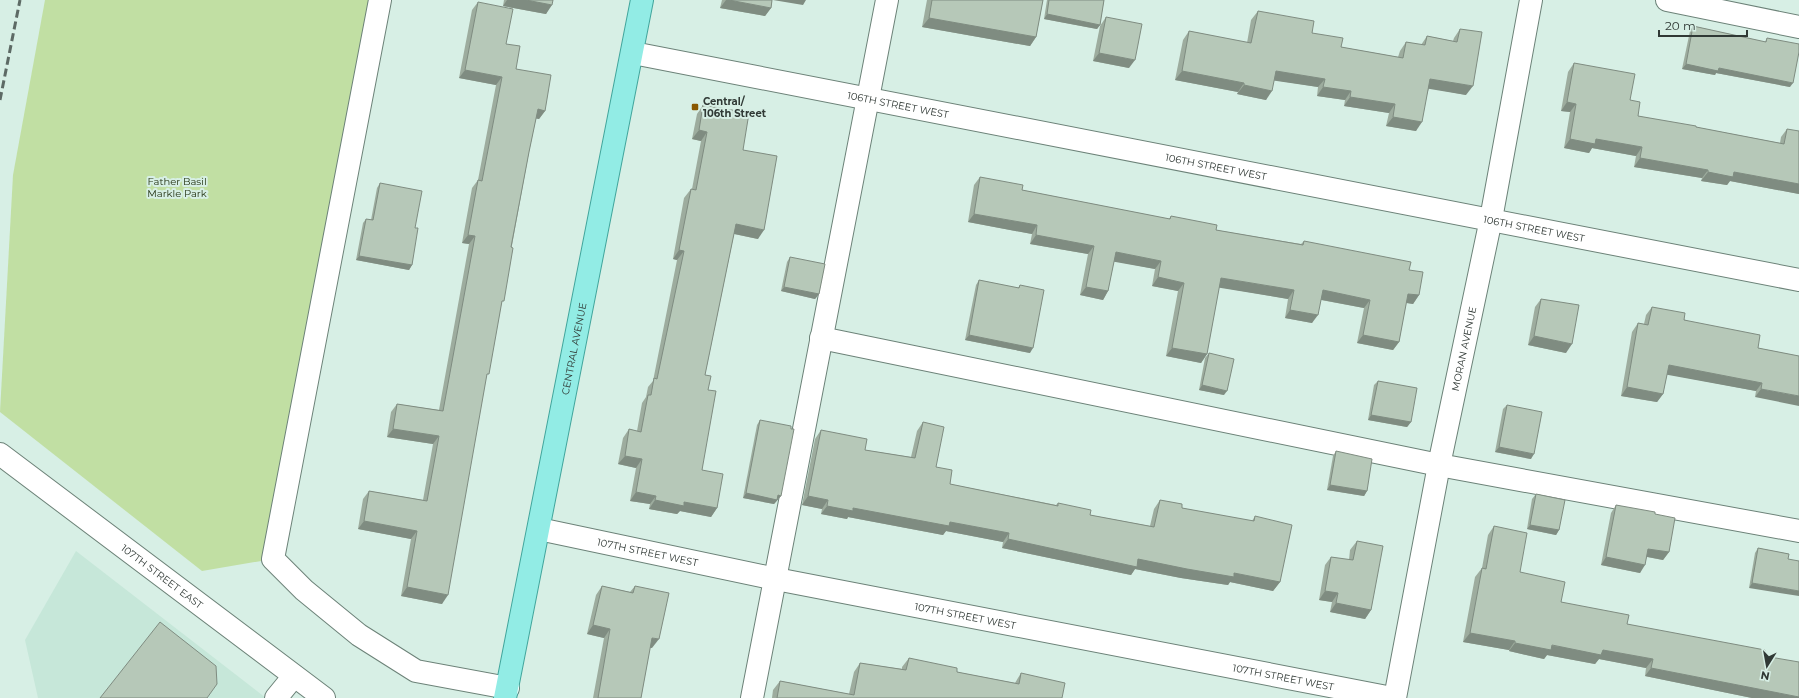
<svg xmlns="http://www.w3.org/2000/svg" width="1799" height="698" font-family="Montserrat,sans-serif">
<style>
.built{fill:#c6e7d9}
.green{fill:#c1dfa3}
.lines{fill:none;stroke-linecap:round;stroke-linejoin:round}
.minor-casing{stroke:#6c8278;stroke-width:24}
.major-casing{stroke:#41a59c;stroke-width:24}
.minor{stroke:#fff;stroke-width:22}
.major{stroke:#92ece5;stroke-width:22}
.rail{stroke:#5d6a65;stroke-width:3;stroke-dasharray:8 4;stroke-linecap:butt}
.wall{fill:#9dac9e}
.shaded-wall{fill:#7f8c81}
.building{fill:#b6c8b8;stroke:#7f8c81}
.poi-dot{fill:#895800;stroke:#d7efe5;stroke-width:1.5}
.labels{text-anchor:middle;stroke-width:4;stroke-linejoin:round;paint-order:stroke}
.poi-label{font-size:10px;font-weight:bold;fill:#303935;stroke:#d7efe5;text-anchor:start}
.street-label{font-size:10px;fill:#303935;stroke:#d7efe5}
.park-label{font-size:10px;fill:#223111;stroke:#d7efe5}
</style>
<rect width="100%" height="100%" fill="#d7efe5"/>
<path class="built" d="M76,551L266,698H38L25,640Z"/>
<path class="green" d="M45,0H380L273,559L202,571L0,412L13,175Z"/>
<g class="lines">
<defs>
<g id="minor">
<path d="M380,0L273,559L304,590L359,635L416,671L508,688"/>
<path d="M1667,0L1799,27"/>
<path id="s1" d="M633,53L1799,280"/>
<path d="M821,338L1439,465L1799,531"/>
<path id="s2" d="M0,454L324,698"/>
<path id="s3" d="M539,529L776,579L1392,698"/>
<path d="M276,698L294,676"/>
<path d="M752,698L887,0"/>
<path id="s4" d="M1395,698L1439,465L1491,219L1531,0"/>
</g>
<g id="major">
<path id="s5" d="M505,698L642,0"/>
</g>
</defs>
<use href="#minor" class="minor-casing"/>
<use href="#major" class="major-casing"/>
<use href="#minor" class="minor"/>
<use href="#major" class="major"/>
<path class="rail" d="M0,100L20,0"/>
</g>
<g class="wall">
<path d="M504,0H553L546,14L503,6Z"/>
<path d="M722,0H772L771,8L765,16L720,8Z"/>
<path d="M927,0H1043L1036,37L1030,46L922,27Z"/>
<path d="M1047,0H1104L1100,25L1097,29L1044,19Z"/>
<path d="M478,2L506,44L516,69L545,111L539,119L536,118L529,152L501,306L486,378L442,604L401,596L411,539L358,529L363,499L369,491L423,500L433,444L387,437L391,412L397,404L439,410L469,244L462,243L472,188L478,180L496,85L459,78L472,10Z"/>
<path d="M1258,11L1312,33L1341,47L1398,57L1400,51L1406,42L1421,45L1427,36L1453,41L1454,38L1460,29L1466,95L1429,88L1416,131L1386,126L1389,113L1344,106L1345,100L1317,96L1318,87L1274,80L1266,100L1237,94L1238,92L1175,80L1183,40L1189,31L1247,43L1251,20Z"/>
<path d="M1106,17L1129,68L1093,61L1100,26Z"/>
<path d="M1693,26L1765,42L1767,38L1790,87L1716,73L1715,75L1682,69L1690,31Z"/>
<path d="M1574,63L1630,100L1638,116L1780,143L1781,137L1787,129L1799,194L1730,181L1727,185L1701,181L1702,178L1634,167L1636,156L1592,148L1589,153L1564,148L1570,112L1561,111L1568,72Z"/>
<path d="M703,105L743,150L758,239L734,234L705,375L708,390L702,470L717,508L711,517L680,511L677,514L649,509L650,504L630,501L636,468L618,464L623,438L629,429L637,431L642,403L646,397L648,387L653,381L677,260L673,259L684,198L691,189H692L701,141L692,139L697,114Z"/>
<path d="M980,177L1022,190L1169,219L1171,216L1216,230L1301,244L1304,241L1409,270L1419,295L1413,304L1406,303L1399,342L1393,350L1357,343L1364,308L1321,300L1312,323L1285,318L1288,299L1219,287L1207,354L1201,363L1166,356L1178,291L1152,286L1155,269L1114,261L1108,291L1103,300L1080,295L1088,254L1030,244L1032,234L968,222L974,185Z"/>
<path d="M380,183L415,228L412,265L409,270L356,260L363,223L366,219L371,220L377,188Z"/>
<path d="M790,257L819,294L815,299L781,291L787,262Z"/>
<path d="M979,280L1018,288L1020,285L1030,353L965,340L976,285Z"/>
<path d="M1541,299L1566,353L1528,345L1535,307Z"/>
<path d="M1652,307L1758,348L1799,356L1755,397L1756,391L1667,374L1663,394L1657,402L1621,396L1632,332L1638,323L1644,324L1646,315Z"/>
<path d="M1209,353L1224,395L1199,390L1205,358Z"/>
<path d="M1378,381L1411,422L1407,427L1368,420L1374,385Z"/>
<path d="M1507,405L1531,459L1495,452L1503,409Z"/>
<path d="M760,420L781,496L774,504L743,498L757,425Z"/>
<path d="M923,422L936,467L950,484L1056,505L1058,503L1090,515L1150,526L1154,509L1160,500L1182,508L1252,521L1255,516L1280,582L1273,591L1230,582L1228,585L1181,578L1135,569L1131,575L1002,548L1003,542L946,531L943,535L848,517L847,519L821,514L822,509L802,505L815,439L821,430L865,450L911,457L917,431Z"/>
<path d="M1336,451L1367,491L1364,496L1327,490L1333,456Z"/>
<path d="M1536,494L1559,530L1556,535L1527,529L1532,499Z"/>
<path d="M1616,505L1655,514L1669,552L1663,560L1647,557L1640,573L1601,565L1611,513Z"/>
<path d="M1494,526L1520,572L1561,602L1627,624L1764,656L1799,698H1752L1645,676L1646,668L1599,659L1595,664L1547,655L1544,659L1509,651V650L1463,642L1475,577L1482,568L1488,535Z"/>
<path d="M1357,541L1371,610L1365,619L1330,612L1332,602L1319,600L1325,565L1331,557L1349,560L1350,550Z"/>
<path d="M1758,548L1789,554L1749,588L1755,553Z"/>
<path d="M602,586L630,592L635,586L652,648H650L641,698H593L604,638L587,634L596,595Z"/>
<path d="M909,658L957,672L1015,683L1021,673L1062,698H772L773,690L780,681L849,694L854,672L860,663L902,669V667Z"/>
</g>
<g class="shaded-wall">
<path d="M507,0H526L552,5L546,14L503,6Z"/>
<path d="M726,0H729L771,8L765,16L720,8Z"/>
<path d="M773,0H806L803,5Z"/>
<path d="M1047,14L1100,25L1097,29L1044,19Z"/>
<path d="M929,18L1036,37L1030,46L922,27Z"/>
<path d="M1099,53L1135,60L1129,68L1093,61Z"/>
<path d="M1686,64L1719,68L1793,83L1790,87L1716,73L1715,75L1682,69Z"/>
<path d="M465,70L502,77L496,85L459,78Z"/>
<path d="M1182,71L1244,83L1238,92L1175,80Z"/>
<path d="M1276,71L1325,79L1318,87L1270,80Z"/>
<path d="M1430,79L1473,86L1466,95L1424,88Z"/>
<path d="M1244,85L1272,91L1266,100L1237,94Z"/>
<path d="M1323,87L1351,91L1345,100L1317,96Z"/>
<path d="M1350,97L1395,104L1389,113L1344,106Z"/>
<path d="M1567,102L1576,104L1570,112L1561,111Z"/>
<path d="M538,109L545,111L539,119L533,118Z"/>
<path d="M1393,117L1422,122L1416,131L1386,126Z"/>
<path d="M699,130L707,132L701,141L692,139Z"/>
<path d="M1570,139H1596L1642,147L1636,156L1592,148L1589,153L1564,148Z"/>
<path d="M1640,158L1708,170L1702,178L1634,167Z"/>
<path d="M1708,172H1734L1799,184V194L1730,181L1727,185L1701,181Z"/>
<path d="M974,214L1037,225L1032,234L968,222Z"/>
<path d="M736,224L764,230L758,239L730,233Z"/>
<path d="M468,235L475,236L469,244L462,243Z"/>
<path d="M1036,235L1094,246L1088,254L1030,244Z"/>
<path d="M679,250L684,251L677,260L673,259Z"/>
<path d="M1116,252L1161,261L1155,269L1110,261Z"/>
<path d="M359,256L412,265L409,270L356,260Z"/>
<path d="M1158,277L1184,283L1178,291L1152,286Z"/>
<path d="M1221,278L1294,290L1288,299L1215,287Z"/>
<path d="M784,287L819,294L815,299L781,291Z"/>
<path d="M1086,287L1108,291L1103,300L1080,295Z"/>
<path d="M1323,290L1370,300L1364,308L1317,299Z"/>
<path d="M1408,294L1419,295L1413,304L1402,302Z"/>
<path d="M1290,310L1318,315L1312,323L1285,318Z"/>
<path d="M969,335L1033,348L1030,353L965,340Z"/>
<path d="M1363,335L1399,342L1393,350L1357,343Z"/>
<path d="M1534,336L1572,344L1566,353L1528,345Z"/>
<path d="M1172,348L1207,354L1201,363L1166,356Z"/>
<path d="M1669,365L1762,383L1756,391L1663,374Z"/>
<path d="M1202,385L1227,391L1224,395L1199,390Z"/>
<path d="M1627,387L1663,394L1657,402L1621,396Z"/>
<path d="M1761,389L1799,396V406L1755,397Z"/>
<path d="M1371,415L1411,422L1407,427L1368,420Z"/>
<path d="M393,429L439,436L433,444L387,437Z"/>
<path d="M1499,447L1534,454L1531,459L1495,452Z"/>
<path d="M625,456L642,459L636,468L618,464Z"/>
<path d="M1330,485L1367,491L1364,496L1327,490Z"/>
<path d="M636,492L656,496L650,504L630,501Z"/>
<path d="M746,493L778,495L781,496L774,504L743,498Z"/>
<path d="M808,496L828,500L822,509L802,505Z"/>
<path d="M655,500L684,502L717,508L711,517L680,511L677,514L649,509Z"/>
<path d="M827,506L853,508L950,522L1009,533L1003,542L946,531L943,535L848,517L847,519L821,514Z"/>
<path d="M364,521L417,531L411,539L358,529Z"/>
<path d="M1530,525L1559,530L1556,535L1527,529Z"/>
<path d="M1008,539L1234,573L1280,582L1273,591L1230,582L1228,585L1181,578L1135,569L1131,575L1002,548Z"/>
<path d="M1648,549L1669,552L1663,560L1643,556Z"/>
<path d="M1606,557L1645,565L1640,573L1601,565Z"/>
<path d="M1752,583L1799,591V596L1749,588Z"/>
<path d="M407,587L448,595L442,604L401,596Z"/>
<path d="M1325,591L1338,593L1332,602L1319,600Z"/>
<path d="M1336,603L1371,610L1365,619L1330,612Z"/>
<path d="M593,625L610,629L604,638L587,634Z"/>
<path d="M1470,633L1515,641L1509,650L1463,642Z"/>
<path d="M652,638L659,639L652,648L646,647Z"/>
<path d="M1515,643L1603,650L1653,659L1646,668L1599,659L1595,664L1547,655L1544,659L1509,651Z"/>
<path d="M1651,668L1799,697V698H1752L1645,676Z"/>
</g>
<g class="building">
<path d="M526,0H553L552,5Z"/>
<path d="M729,0H772L771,8Z"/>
<path d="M932,0H1043L1036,37L929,18Z"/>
<path d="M1049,0H1104L1100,25L1047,14Z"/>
<path d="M478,2L513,9L506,44L520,46L516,69L551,75L545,111L538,109L529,152L511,247L513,248L504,301H502L489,374H487L448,595L407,587L417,531L364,521L369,491L427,501L439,436L393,429L397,404L443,411L475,236L468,235L478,180L482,181L502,77L465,70Z"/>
<path d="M1258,11L1314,21L1312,33L1343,38L1341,47L1403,58L1406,42L1425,45L1427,36L1457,42L1460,29L1482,32L1473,86L1430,79L1422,122L1393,117L1395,104L1350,97L1351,91L1323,87L1325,79L1276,71L1272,91L1244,85V83L1182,71L1189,31L1251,43Z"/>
<path d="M1106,17L1142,24L1135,60L1099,53Z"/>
<path d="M1693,26L1766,42L1767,38L1799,44V52L1793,83L1719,68L1718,71L1686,64Z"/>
<path d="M1574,63L1635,74L1630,100L1640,102L1638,116L1696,126V127L1784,144L1787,129L1799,131V184L1734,172L1733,177L1708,172V170L1640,158L1642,147L1596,139L1595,144L1570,139L1576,104L1567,102Z"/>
<path d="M703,105L749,113L743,150L777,156L764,230L736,224L705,375L711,376L708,390L716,391L702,470L723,474L717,508L684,502V506L655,500L656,496L636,492L642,459L625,456L629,429L641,432L648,395H651L654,378L657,379L684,251L679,250L691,189L696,190L707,132L699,130Z"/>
<path d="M980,177L1023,185L1022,190L1170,219L1171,216L1217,225L1216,230L1303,245L1304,241L1411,262L1409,270L1423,272L1419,295L1408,294L1399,342L1363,335L1370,300L1323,290L1318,315L1290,310L1294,290L1221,278L1207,354L1172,348L1184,283L1158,277L1161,261L1116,252L1108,291L1086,287L1094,246L1036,235L1037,225L974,214Z"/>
<path d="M380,183L422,191L415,228H418L412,265L359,256L366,219L373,220Z"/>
<path d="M790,257L825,264L819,294L784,287Z"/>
<path d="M979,280L1019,288L1020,285L1044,290L1033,348L969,335Z"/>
<path d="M1541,299L1579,305L1572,344L1534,336Z"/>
<path d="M1652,307L1685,313L1684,320L1760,335L1758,348L1799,356V396L1761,389L1762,383L1669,365L1663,394L1627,387L1638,323L1648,325Z"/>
<path d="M1209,353L1234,359L1227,391L1202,385Z"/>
<path d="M1378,381L1417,388L1411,422L1371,415Z"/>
<path d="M1507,405L1542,412L1534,454L1499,447Z"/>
<path d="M760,420L791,426V429H794L781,496L778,495L777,500L746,493Z"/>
<path d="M923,422L944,427L936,467L952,470L950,484L1058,506V503L1091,510L1090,515L1154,527L1160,500L1182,504V508L1254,521L1255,516L1292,525L1280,582L1234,573V577L1187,569L1138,559L1137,567L1008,539L1009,533L950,522L949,526L853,508V511L827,506L828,500L808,496L821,430L867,439L865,450L915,458Z"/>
<path d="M1336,451L1372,459L1367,491L1330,485Z"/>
<path d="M1536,494L1565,500L1559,530L1530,525Z"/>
<path d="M1616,505L1655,512V514L1675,518L1669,552L1648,549L1645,565L1606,557Z"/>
<path d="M1494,526L1527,533L1520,572L1565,582L1561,602L1629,615L1627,624L1765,650L1764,656L1799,662V697L1651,668L1653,659L1603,650L1601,655L1552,645L1551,650L1515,643V641L1470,633L1482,568L1486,569Z"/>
<path d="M1357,541L1383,546L1371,610L1336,603L1338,593L1325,591L1331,557L1353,560Z"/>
<path d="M1758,548L1789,554L1788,559L1799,561V591L1752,583Z"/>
<path d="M602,586L633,593L635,586L669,593L659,639L652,638L641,698H598L610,629L593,625Z"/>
<path d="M160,622L216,666L217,684L207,698H100Z"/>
<path d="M909,658L957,668V672L1019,684L1021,673L1065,683L1062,698H777L780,681L854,695L860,663L906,670Z"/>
</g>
<rect class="poi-dot" x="691" y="103" width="8" height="8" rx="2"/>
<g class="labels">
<g class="poi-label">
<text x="703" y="105">Central/<tspan x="703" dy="12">106th Street</tspan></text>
</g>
<g class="street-label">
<text dy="4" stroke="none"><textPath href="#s1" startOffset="270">106TH STREET WEST</textPath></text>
<text dy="4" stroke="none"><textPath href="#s1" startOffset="594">106TH STREET WEST</textPath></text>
<text dy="4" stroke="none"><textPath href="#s1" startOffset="918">106TH STREET WEST</textPath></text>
<text dy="4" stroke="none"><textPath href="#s5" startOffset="356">CENTRAL AVENUE</textPath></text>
<text dy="4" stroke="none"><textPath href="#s4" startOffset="356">MORAN AVENUE</textPath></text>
<text dy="4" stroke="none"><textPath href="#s3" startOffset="111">107TH STREET WEST</textPath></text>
<text dy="4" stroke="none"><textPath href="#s2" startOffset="203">107TH STREET EAST</textPath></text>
<text dy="4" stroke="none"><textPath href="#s3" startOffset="435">107TH STREET WEST</textPath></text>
<text dy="4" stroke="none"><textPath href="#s3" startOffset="759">107TH STREET WEST</textPath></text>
</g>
<g class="park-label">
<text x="177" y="185">Father Basil<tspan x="177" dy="12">Markle Park</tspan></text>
</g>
</g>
<g transform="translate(1767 666) rotate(191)" stroke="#d7efe5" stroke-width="3" paint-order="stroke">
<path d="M0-3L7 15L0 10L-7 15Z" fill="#303935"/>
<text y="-6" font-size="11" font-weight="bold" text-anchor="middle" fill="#303935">N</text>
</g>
<path d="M1659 30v6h88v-6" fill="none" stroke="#303935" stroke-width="2"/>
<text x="1665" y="30" font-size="12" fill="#303935" stroke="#d7efe5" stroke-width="3" paint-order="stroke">20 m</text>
</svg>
